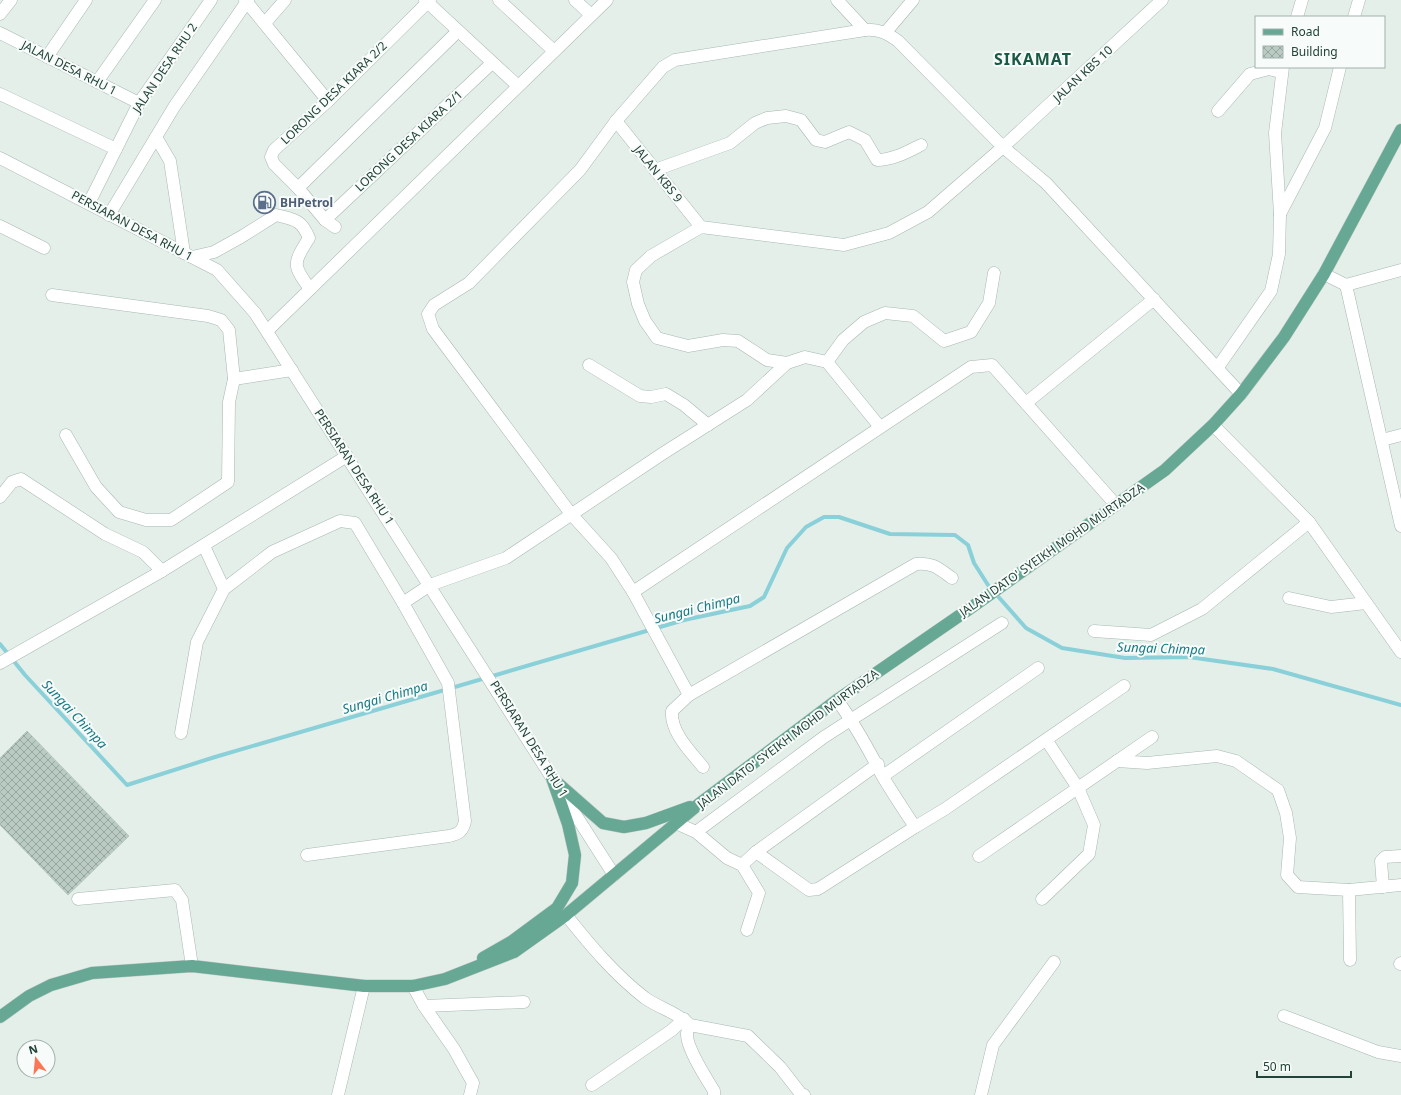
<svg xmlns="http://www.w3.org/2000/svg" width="1401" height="1095" font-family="'Noto Sans',sans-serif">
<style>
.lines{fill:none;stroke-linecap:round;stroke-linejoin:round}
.stream{stroke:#8ad0d8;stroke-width:4}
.building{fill:url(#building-cross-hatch);stroke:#b7cac1}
.minor-casing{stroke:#a7b8b1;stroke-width:13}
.major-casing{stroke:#c1cac8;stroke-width:13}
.minor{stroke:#fff;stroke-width:12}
.major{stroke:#66a894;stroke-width:12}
.labels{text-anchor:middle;stroke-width:4;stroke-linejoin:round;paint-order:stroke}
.street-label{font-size:12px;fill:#224339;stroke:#f7fbf9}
.service-label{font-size:12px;font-weight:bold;fill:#4e5e75;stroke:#f7fbf9;text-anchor:start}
.water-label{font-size:13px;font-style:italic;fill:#167985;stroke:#f7fbf9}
.district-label{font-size:16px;font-weight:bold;letter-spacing:1px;fill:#1c5846;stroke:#f7fbf9}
</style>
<defs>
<pattern id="building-cross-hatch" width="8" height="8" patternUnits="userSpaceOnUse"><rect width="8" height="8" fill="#bacbc3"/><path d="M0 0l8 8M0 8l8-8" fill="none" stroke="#97a69f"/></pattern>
</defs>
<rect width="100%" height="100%" fill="#e5efea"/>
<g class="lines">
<path class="stream" d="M0,644L25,675L127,785L215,757L684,620L750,606L764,597L787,548L806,527L824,517H839L890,534L955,535L968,545L974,563L988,585L1026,628L1062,648L1125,658L1189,657L1273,669L1401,705"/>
</g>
<path class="building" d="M27,731L129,836L68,895L0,825V758Z"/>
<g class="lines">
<defs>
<g id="minor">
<path d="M245,0L328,101"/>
<path d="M425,0L518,86"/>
<path d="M499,0L554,51"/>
<path d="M575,0L591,15"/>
<path d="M837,0L865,30"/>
<path d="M0,14L11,0"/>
<path d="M1297,17L1302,0"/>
<path d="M1354,17L1359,0"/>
<path d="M265,23L285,0"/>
<path d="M886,32L913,0"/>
<path d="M0,33L139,103"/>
<path d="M47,57L86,0"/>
<path d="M97,82L155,0"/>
<path d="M0,94L116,149"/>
<path d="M1218,111L1250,74L1269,69L1281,72"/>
<path d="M616,121L701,227"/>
<path d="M156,137L170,161L184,253"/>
<path d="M0,158L217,270L255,313L614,875"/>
<path d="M655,170L730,143L755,123L767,118L786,116L801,120L816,140L825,142L849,132L865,140L877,160C893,160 907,152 921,145"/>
<path d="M298,188L274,164L271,157L274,150L328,101L430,0"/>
<path d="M89,203L139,103L211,0"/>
<path d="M1280,214L1325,128L1340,67"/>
<path d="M109,215L174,107L248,0"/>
<path d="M325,220L492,63"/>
<path d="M0,226L44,248"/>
<path d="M335,227L325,220L298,188L458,31"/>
<path d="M192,257L214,252L241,237L276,215C295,220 301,219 309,238C293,264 292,264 310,289"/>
<path d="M1401,270L1346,285L1401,526"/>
<path d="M1324,274L1346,285"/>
<path d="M52,295L208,316L221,320L229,330L234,379L292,370"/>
<path d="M267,331L607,0"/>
<path d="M827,362L843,340L864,322L885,313L913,316L944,341L971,332L989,303L994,273"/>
<path d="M787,363L767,360L738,341L723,340L688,346L657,338L645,321L638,304L633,282L636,270L651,256L701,227L844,245L889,233L928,212L1003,147L1162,0"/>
<path d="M589,365L640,396L651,397L666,394L684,405L708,425"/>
<path d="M1218,367L1271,291L1279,254L1280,214L1275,133L1283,67"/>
<path d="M1026,403L1154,299"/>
<path d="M1213,425L1309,522L1401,652"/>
<path d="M66,435L96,487L119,512L146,520H171L228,482L229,402L234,379"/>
<path d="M1382,440L1401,435"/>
<path d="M0,497L12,482L21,479L105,534L143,552L162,571"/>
<path d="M224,589L272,552L340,521L355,523L403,603"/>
<path d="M633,592L971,367L992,365L1116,505"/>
<path d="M1289,598L1331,607L1366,603"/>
<path d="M1094,631L1151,635L1202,609L1309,522"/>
<path d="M0,663L162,571L347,456"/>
<path d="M689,695L633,592L611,558L571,514L433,329L428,314L434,305L469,283L580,170L616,121L663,67L675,60L865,30C879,29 887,33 898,41L1003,147L1046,183L1241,394"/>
<path d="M837,700C855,724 869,750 883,777C893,794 904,810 915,827"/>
<path d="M181,733L197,642L224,589L204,546"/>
<path d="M1117,761L1147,763L1217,756L1236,761L1278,790L1286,813L1290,838L1287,875L1298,887L1349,890L1401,885"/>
<path d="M703,767C691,752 670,732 672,711L689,695L916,564C933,562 939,569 952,578"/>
<path d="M883,776L1038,668"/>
<path d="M676,823L696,832L727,858L742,865L756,852L809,890L818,889L915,827L945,809L1124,686"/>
<path d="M696,832L824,737L1002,623"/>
<path d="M756,852L878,764"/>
<path d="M307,855L449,836C459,834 463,831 465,821L448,683L403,603L430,585L506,558L662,454L747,400L787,363L805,357L827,362L880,427"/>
<path d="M979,856L1152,737"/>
<path d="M742,865L759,893L747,930"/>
<path d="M1383,887L1381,861L1385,857L1401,856"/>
<path d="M1349,890L1350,960"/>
<path d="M78,899L175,890L182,900L192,966"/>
<path d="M1042,899L1089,854L1094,825L1078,788L1047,741"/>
<path d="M566,915C590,945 614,974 645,998C659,1008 677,1012 690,1025L748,1036L780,1067L801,1094L804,1095"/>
<path d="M1400,964L1401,963"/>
<path d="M413,986L424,1006L454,1049L473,1083L470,1095"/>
<path d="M424,1006L524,1002"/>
<path d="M1284,1016L1378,1052L1401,1056"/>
<path d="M690,1025C689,1027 687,1031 687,1034C686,1047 706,1078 714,1091V1095"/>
<path d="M592,1085L672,1030L684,1019"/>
<path d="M338,1095L364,986"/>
<path d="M981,1095L993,1045L1054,962"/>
</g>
<g id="major">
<path d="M553,779L603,823L624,827L646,823L690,807"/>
<path d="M483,958L511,942L557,908L572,883L575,855L568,824L552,778"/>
<path d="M0,1017L29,996L51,985L92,973L192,966L364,986H413L445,979L514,952L566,915L699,804L837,700L972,607L1165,470L1213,425L1241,394L1284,337L1324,274L1401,130"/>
</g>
</defs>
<use href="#minor" class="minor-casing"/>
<use href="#major" class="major-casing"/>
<use href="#minor" class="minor"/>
<use href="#major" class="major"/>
</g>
<defs>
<symbol id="fuel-ring" viewBox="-11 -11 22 22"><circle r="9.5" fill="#f7fbf9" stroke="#5c6f8a" stroke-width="1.5"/><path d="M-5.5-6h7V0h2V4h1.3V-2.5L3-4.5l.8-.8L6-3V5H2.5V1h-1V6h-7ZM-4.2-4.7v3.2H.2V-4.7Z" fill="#5c6f8a"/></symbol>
</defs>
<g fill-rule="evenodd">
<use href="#fuel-ring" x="252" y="190" width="25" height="25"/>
</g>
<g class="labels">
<g class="street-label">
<text transform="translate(69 68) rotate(27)" y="4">JALAN DESA RHU 1</text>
<text transform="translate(165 68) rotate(-56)" y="4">JALAN DESA RHU 2</text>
<text transform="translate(1083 74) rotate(-43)" y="4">JALAN KBS 10</text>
<text transform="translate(334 93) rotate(-44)" y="4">LORONG DESA KIARA 2/2</text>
<text transform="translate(409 141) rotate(-43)" y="4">LORONG DESA KIARA 2/1</text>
<text transform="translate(658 174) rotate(51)" y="4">JALAN KBS 9</text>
<text transform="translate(132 226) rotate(28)" y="4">PERSIARAN DESA RHU 1</text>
<text transform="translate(354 467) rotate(57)" y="4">PERSIARAN DESA RHU 1</text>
<text transform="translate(1052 550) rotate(-35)" y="4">JALAN DATO' SYEIKH MOHD MURTADZA</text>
<text transform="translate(529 739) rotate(58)" y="4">PERSIARAN DESA RHU 1</text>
<text transform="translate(788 739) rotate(-37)" y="4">JALAN DATO' SYEIKH MOHD MURTADZA</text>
</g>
<g class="service-label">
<text x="280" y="207">BHPetrol</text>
</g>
<g class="water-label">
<text transform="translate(697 608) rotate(-14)" y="5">Sungai Chimpa</text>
<text transform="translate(1161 648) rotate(2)" y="5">Sungai Chimpa</text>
<text transform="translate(385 697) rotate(-16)" y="5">Sungai Chimpa</text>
<text transform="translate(75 714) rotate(47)" y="5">Sungai Chimpa</text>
</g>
<g class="district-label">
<text x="1033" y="65">SIKAMAT</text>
</g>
</g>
<rect x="1255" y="16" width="130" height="52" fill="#f7fbf9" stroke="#a2b1ac"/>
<rect x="1263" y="29" width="20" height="6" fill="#66a894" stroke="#a2b1ac"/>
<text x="1291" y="36" font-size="12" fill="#224339">Road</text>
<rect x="1263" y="46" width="20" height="12" fill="url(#building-cross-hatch)" stroke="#a2b1ac"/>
<text x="1291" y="56" font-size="12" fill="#224339">Building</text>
<g transform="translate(36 1059) rotate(344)"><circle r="19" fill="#f7fbf9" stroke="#a2b1ac"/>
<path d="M0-3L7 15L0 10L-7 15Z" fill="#fc7656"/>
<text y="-6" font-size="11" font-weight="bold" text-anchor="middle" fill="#224339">N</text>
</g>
<path d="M1257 1071v6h94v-6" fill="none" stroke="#224339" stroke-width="2"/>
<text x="1263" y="1071" font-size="12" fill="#224339" stroke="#f7fbf9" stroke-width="3" paint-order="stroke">50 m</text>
</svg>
